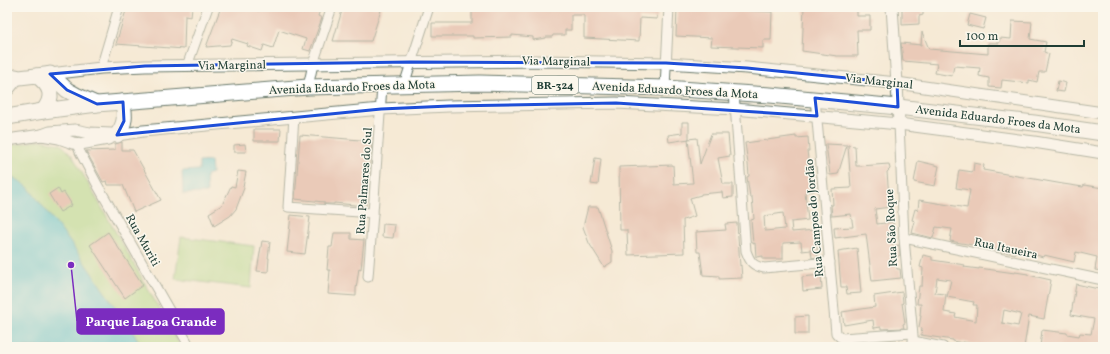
<svg xmlns="http://www.w3.org/2000/svg" width="1110" height="354" font-family="Vollkorn,serif">
<style>
.green{fill:#aad986;stroke:#648b5d}
.water{fill:#58c5d0;stroke:#3c8182}
.building{fill:#dca596;fill-rule:evenodd}
.lines{fill:none;stroke-linecap:round;stroke-linejoin:round}
.minor-casing{stroke:#6a7a6c;stroke-width:11}
.tertiary-casing{stroke:#6a7a6c;stroke-width:13}
.primary-casing{stroke:#6a7a6c;stroke-width:16}
.trunk-casing{stroke:#6a7a6c;stroke-width:17}
.minor{stroke:#fff;stroke-width:9}
.tertiary{stroke:#fff;stroke-width:11}
.primary{stroke:#fff;stroke-width:14}
.trunk{stroke:#fff;stroke-width:15}
.marked{fill:none;stroke:#1d4ed8;stroke-width:3;stroke-linejoin:round}
.labels{text-anchor:middle;stroke-width:3;stroke-linejoin:round;paint-order:stroke}
.shield{fill:#fbf7ec;stroke:#61756b;stroke-width:1}
.shield-label{font-size:11px;font-weight:bold;fill:#1f3d34}
.street-label{font-size:12px;fill:#1f3d34;stroke:#fbf7ec}
.leader{fill:none;stroke:#7b2cbf;stroke-width:1.5}
.callout-dot{fill:#7b2cbf;stroke:#fbf7ec;stroke-width:1.5}
.callout{fill:#7b2cbf;stroke:#7b2cbf;stroke-width:1.5}
.callout-label{font-size:13px;text-anchor:middle;font-weight:bold;fill:#fff}
</style>
<rect width="100%" height="100%" fill="#fbf7ec"/>
<filter id="ink" filterUnits="userSpaceOnUse"><feTurbulence type="fractalNoise" baseFrequency=".025" numOctaves="2"/><feDisplacementMap in="SourceGraphic" scale="8" xChannelSelector="R" yChannelSelector="G"/><feConvolveMatrix kernelMatrix="1 2 1 2 8 2 1 2 1" color-interpolation-filters="sRGB"/></filter>
<filter id="wash" filterUnits="userSpaceOnUse"><feTurbulence type="fractalNoise" baseFrequency=".012" numOctaves="4" result="noise"/><feDisplacementMap in="SourceGraphic" scale="16" xChannelSelector="R" yChannelSelector="G"/><feGaussianBlur stdDeviation="0.9" result="paint"/><feColorMatrix in="noise" values="0 0 0 0 0 0 0 0 0 0 0 0 0 0 0 0 0 1.4 0 .05"/><feComposite in="paint" operator="in"/></filter>
<g filter="url(#wash)">
<rect width="100%" height="100%" fill="#f6ead5"/>
<g class="green">
<path d="M41,140L61,144L72,155L181,347H7V146Z"/>
<path d="M181,237L254,246L251,288L175,279Z"/>
</g>
<g class="water">
<path d="M211,161L212,173L206,175L207,193L183,194L182,171L199,170V162Z"/>
<path d="M7,176L18,180L28,187L73,246L143,347H7Z"/>
</g>
<g id="blocks">
<g class="building">
<path d="M127,7H192L191,17L185,16L184,49L116,44Z"/>
<path d="M221,7H244L259,11L260,7H321L318,16L322,18L310,51L303,49L306,39L279,30L273,48L264,45L262,51L247,46L248,44L232,39L230,45L206,47Z"/>
<path d="M343,7H382L371,41H333Z"/>
<path d="M472,7H596V8L621,9V7H658L657,19L640,18L639,41L584,38V15H571V30H565V35H553L552,37H546V38L533,40V37L512,35V37L473,38V36H432V23H472Z"/>
<path d="M677,7H708V9L727,10V7H739L738,10L772,12L771,40H763V48L711,46L712,38L676,36Z"/>
<path d="M804,7H857V16H870V30H857L858,56H837L802,51Z"/>
<path d="M902,7H923V15L919,16V24L902,25Z"/>
<path d="M970,14L986,18L983,29L967,25Z"/>
<path d="M1012,21L1032,22L1030,39L1046,42L1044,52L1049,54L1045,72H1039L1037,82L1029,80V83L1002,80L1001,88L989,87V78L979,76L980,68L954,66L952,76L935,73L937,64L903,61L901,43L921,45L922,32L929,49L988,54V43H999L1000,38L1011,39Z"/>
<path d="M1058,81L1066,83L1064,92L1056,91Z"/>
<path d="M682,122H689V139L669,142L668,135L682,133Z"/>
<path d="M254,129H281L280,141H254Z"/>
<path d="M711,134H728L730,156L718,158L723,184H733V197L723,198L722,192L701,194V195L690,198L695,216L683,220L684,253L628,255L627,230H620L619,167L673,165L674,184L693,183L688,139L697,138L700,164Z"/>
<path d="M300,135L372,141L366,206L334,203V204H324V202L295,199Z"/>
<path d="M796,136V138L808,137L809,151H807L809,166H811L814,191L805,192L808,220L791,222L792,232L815,230L818,257L812,258L811,250L802,251L801,242L783,243V259H763V256L756,257L755,243L753,244L751,220L754,219L752,197H750L747,177L749,176L748,164L745,143ZM783,213L785,229L765,231L764,216Z"/>
<path d="M122,142V150H133L161,200L134,212L123,185H108L107,181L103,182L86,151L115,150V144Z"/>
<path d="M245,144L246,152H234V145Z"/>
<path d="M826,144L847,145L838,174L830,175Z"/>
<path d="M848,145L855,146L856,166H860L889,164L890,169L887,172L889,197L891,207L875,209L877,224L893,222L894,231L891,233L893,246L899,245L900,255L895,258L897,269H900L901,278L872,281L866,234L835,238L834,228L853,227L851,214L832,216L831,205H833L832,189L851,188Z"/>
<path d="M595,158L601,159L598,185L591,184Z"/>
<path d="M918,161L939,166L935,186L914,182Z"/>
<path d="M974,163L984,165L983,170L1063,184L1083,187L1084,185L1103,188V271L1095,270L1097,257L1076,252L1074,262L1044,255L1043,257L1033,254L1034,252L1016,248L1015,254L990,249V248L950,241L952,229L936,227L933,238L912,233L915,221L912,220L915,209L918,210L919,200L967,208L970,190L956,188L959,170L973,172Z"/>
<path d="M238,171L246,172L243,187L244,188L236,209L230,216L214,226L209,213L222,205L231,186L235,187Z"/>
<path d="M58,188L61,194L64,192L72,205L60,212L49,194Z"/>
<path d="M588,207H598L612,251V262L604,267L589,243L583,227Z"/>
<path d="M291,215L310,217L305,254L287,252Z"/>
<path d="M737,223L740,266L741,265L742,278L719,279V276L703,275L700,252H697L696,232L726,230L725,224Z"/>
<path d="M383,224L395,225L393,238L382,237Z"/>
<path d="M108,232L143,285L125,298L90,245Z"/>
<path d="M334,233H351V239L364,240L361,269L359,268L356,289V296L328,294L330,270H327L329,247H332Z"/>
<path d="M262,241L270,242L268,258H269L268,272L257,271Z"/>
<path d="M857,248L861,293L847,294L846,287H841L838,251Z"/>
<path d="M923,255L932,257V260L965,265L964,267L979,269V268L1015,273V272L1028,274V275L1051,280L1044,319L1029,316L1024,347H989L963,342L962,343L953,341V340L921,335L922,328L919,327L921,316H920L921,304H917L919,286H922L923,268L920,267ZM937,278L951,280L947,297L974,302L973,305H977L976,321L955,317L956,314L944,312L946,294L935,293ZM1004,310L1021,314L1018,326L1002,323Z"/>
<path d="M821,275L822,289L803,291L802,277Z"/>
<path d="M1076,284L1103,290V347H1040L1042,330L1067,333V334L1079,336L1080,333L1091,334L1094,319L1071,315Z"/>
<path d="M902,292L903,303H902L905,323L903,324L904,328L881,329V327L874,328L873,320L844,325L842,312L875,307L874,296Z"/>
<path d="M808,316V334H795V317Z"/>
</g>
</g>
</g>
<g filter="url(#ink)">
<use href="#blocks" fill-opacity="0" stroke="#6a7a6c" stroke-width="1"/>
<g class="lines">
<defs>
<g id="minor">
<path d="M187,66L208,7"/>
<path d="M101,68L119,7"/>
<path d="M404,85L429,7"/>
<path d="M308,87L313,64L332,7"/>
<path d="M665,88L669,7"/>
<path d="M734,92L746,251C750,262 753,266 764,268L830,262"/>
<path d="M815,98L836,333L840,337L842,338L912,333"/>
<path d="M294,117L288,207L373,213"/>
<path d="M899,124L904,238L914,347"/>
<path d="M77,144L80,152L98,186L190,347"/>
<path d="M904,238L1103,280"/>
<path d="M368,277L373,213L382,86"/>
<path d="M913,341L943,347"/>
</g>
<g id="tertiary">
<path d="M892,7L897,83L899,124"/>
<path d="M50,74L101,68L145,66L539,61L666,63L747,68L897,83L1103,113"/>
<path d="M42,135L59,138L73,143L80,144L108,139L117,135L143,131L381,109L449,106L616,103L735,109L899,124L1034,142L1103,153"/>
<path d="M7,140L42,135L50,132L75,130L90,133L111,134"/>
</g>
<path id="primary" d="M7,79L49,74"/>
<g id="trunk">
<path d="M50,74L67,90L76,95L96,104"/>
<path d="M37,76C51,86 55,97 43,111"/>
<path d="M7,88L16,77"/>
<path d="M7,117L43,111L97,104L308,87L480,83L665,88L770,95L898,107L1034,123L1103,133"/>
<path d="M117,135C126,123 125,116 123,102"/>
</g>
</defs>
<use href="#minor" class="minor-casing"/>
<use href="#tertiary" class="tertiary-casing"/>
<use href="#primary" class="primary-casing"/>
<use href="#trunk" class="trunk-casing"/>
<use href="#minor" class="minor"/>
<use href="#tertiary" class="tertiary"/>
<use href="#primary" class="primary"/>
<use href="#trunk" class="trunk"/>
</g>
</g>
<path d="M0 0H1110V354H0ZM410,62L666,63L747,68L897,83L898,107L815,98L817,116L616,103L449,106L381,109L117,135L124,121L123,102L97,104L67,90L50,74L145,66Z" fill="#f6ead5" fill-opacity=".55" fill-rule="evenodd"/>
<path class="marked" d="M410,62L666,63L747,68L897,83L898,107L815,98L817,116L616,103L449,106L381,109L117,135L124,121L123,102L97,104L67,90L50,74L145,66Z"/>
<g class="labels">
<rect class="shield" x="532" y="76" width="46" height="18" rx="3"/>
<g class="shield-label">
<text x="555" y="89">BR-324</text>
</g>
<g class="street-label">
<text transform="translate(556 61) rotate(1)" y="4">Via Marginal</text>
<text transform="translate(232 65) rotate(-1)" y="4">Via Marginal</text>
<text transform="translate(879 81) rotate(6)" y="4">Via Marginal</text>
<text transform="translate(352 87) rotate(-2)" y="4">Avenida Eduardo Froes da Mota</text>
<text transform="translate(675 90) rotate(3)" y="4">Avenida Eduardo Froes da Mota</text>
<text transform="translate(998 119) rotate(7)" y="4">Avenida Eduardo Froes da Mota</text>
<text transform="translate(364 181) rotate(-86)" y="4">Rua Palmares do Sul</text>
<text transform="translate(814 218) rotate(-95)" y="4">Rua Campos do Jordão</text>
<text transform="translate(891 228) rotate(-93)" y="4">Rua São Roque</text>
<text transform="translate(143 240) rotate(61)" y="4">Rua Muriti</text>
<text transform="translate(1006 248) rotate(12)" y="4">Rua Itaueira</text>
</g>
</g>
<path class="leader" d="M71 265L77 321"/>
<circle class="callout-dot" cx="71" cy="265" r="4"/>
<rect class="callout" x="77" y="309" width="147" height="25" rx="4"/>
<g class="callout-label">
<text x="151" y="326">Parque Lagoa Grande</text>
</g>
<rect width="1110" height="354" fill="none" stroke="#fbf7ec" stroke-width="24"/>
<path d="M960 40v6h124v-6" fill="none" stroke="#1f3d34" stroke-width="2"/>
<text x="966" y="40" font-size="12" fill="#1f3d34" stroke="#fbf7ec" stroke-width="3" paint-order="stroke">100 m</text>
</svg>
